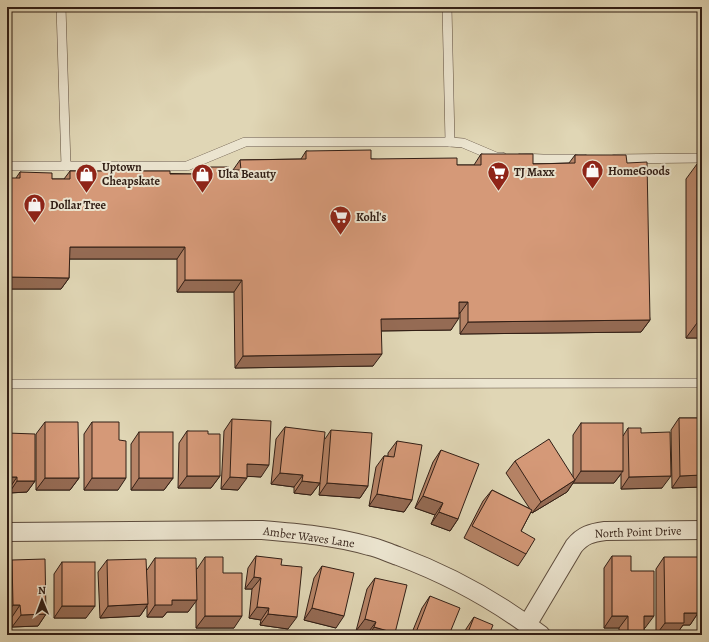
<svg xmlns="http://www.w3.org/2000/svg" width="709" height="642" font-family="Alegreya,serif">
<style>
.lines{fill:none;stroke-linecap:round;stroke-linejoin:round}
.service-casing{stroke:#5d4c3d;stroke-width:10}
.minor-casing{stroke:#5d4c3d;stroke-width:20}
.service{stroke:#ebe4cf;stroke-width:9}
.minor{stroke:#ebe4cf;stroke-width:18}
.wall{fill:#b78467;stroke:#311e15}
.shaded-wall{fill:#956b54;stroke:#311e15}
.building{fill:#d59978;stroke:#311e15}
.labels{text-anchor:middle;stroke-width:4;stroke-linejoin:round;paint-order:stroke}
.poi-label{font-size:12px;font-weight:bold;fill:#311e15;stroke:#ebe4cf;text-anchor:start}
.street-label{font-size:12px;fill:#311e15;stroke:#ebe4cf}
</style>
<rect width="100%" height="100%" fill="#e0d6b5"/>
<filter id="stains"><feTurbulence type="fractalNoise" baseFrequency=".005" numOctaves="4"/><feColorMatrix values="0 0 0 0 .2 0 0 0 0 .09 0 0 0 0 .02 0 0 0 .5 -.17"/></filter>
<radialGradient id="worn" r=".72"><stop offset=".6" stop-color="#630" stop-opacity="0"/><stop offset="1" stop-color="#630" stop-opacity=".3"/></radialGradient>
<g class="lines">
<defs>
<g id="service">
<path d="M61,7L66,166"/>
<path d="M447,7L450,142"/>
<path d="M521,158L543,159H584"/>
<path d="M615,159L702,158"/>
<path d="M7,166H187L245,142H450L463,143L496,157H502"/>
<path d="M7,384L702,383"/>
</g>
<g id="minor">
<path d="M7,532L262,530C298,533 334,536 369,546C379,548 389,553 398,556C449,575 498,602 541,635"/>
<path d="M527,625L574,546C583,535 591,533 605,531L702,530"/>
</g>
</defs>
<use href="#service" class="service-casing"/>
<use href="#minor" class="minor-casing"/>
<use href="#service" class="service"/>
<use href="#minor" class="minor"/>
</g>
<g class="wall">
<path d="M306,151L371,159L457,165H474L481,154L533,164L569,163L575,155L627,163L650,320L641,332L460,334V313H459L451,330L381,331L373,366L235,368L234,292H177V259H69V278L61,289H7L16,178L20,172L52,179H64L70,171L192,174L197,167L233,170L240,160L301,159Z"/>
<path d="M697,164H702V338H686V179Z"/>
<path d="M679,418H702V487L672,488L671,430Z"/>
<path d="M232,419L261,477L247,476L238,490L221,489L224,431Z"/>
<path d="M45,422L79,478L70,490H36V434Z"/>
<path d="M92,422L118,490H84V434Z"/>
<path d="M581,423L623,436L628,428L641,433L662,488L621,489V474L614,483H573L567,492L532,513L531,512L521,531L526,554L518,566L464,538L483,501L492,490L530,509L506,473L515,461L573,477V435Z"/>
<path d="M285,427L325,439L331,430L368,486L360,498L319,495L320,483L311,495L294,493V487L271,484L276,439Z"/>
<path d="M187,431L208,434L220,476L211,488H178L179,443Z"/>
<path d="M139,432L173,478L164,490H131V444Z"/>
<path d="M7,433L35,481L27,492L9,493V489H7Z"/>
<path d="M397,441L412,500L404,512L369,506L376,467L384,456H388V453Z"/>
<path d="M441,450L458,519L450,531L431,524L435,515L415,508L433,462Z"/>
<path d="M256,556L281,565L288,629L260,625L261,620L249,618L252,589H245L248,568Z"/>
<path d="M612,556L631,571L645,628H644V631L641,635H619V628H604V568Z"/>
<path d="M205,557L223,573L234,628H196V600L188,612H167L163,617H147V606L140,616L100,618L98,572L107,560L147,570L155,558L197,569Z"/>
<path d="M664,557L698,613L690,625H683L676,635H656V569Z"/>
<path d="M12,560L46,614L38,626L12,627V617H7V567Z"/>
<path d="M62,562L86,618H54V574Z"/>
<path d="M702,563V629H701L699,568Z"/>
<path d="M322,566L336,628L304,620L314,578Z"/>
<path d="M375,578L393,635H367V634L356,631L367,589Z"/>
<path d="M430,596L449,635H411L422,608Z"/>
<path d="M474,617L489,635H464L466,629Z"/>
</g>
<g class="shaded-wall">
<path d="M70,247H185L177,259H61Z"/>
<path d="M7,277L69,278L61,289H7Z"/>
<path d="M185,280H242L234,292H177Z"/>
<path d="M459,302H468L460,313L450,314Z"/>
<path d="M459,318L451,330L373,331L381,319Z"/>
<path d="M650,320L641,332L460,334L468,322Z"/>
<path d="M702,322V338H686L697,323Z"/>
<path d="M382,354L373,366L235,368L243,356Z"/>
<path d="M247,464L269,465L261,477L239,476Z"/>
<path d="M581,471H623L614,483H573Z"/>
<path d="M280,473L303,475L294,487L271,484Z"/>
<path d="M702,475V487L672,488L680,476Z"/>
<path d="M187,476H220L211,488H178Z"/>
<path d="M671,476L662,488L621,489L629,477Z"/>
<path d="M7,477H17L9,489H7Z"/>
<path d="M230,477L247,478L238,490L221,489Z"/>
<path d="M45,478H79L70,490H36Z"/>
<path d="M92,478H126L118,490H84Z"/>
<path d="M139,478H173L164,490H131Z"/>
<path d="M575,480L567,492L532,513L541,502Z"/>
<path d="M17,481H35L27,492L9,493Z"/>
<path d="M302,481L320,483L311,495L294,493Z"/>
<path d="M327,483L368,486L360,498L319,495Z"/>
<path d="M377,494L412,500L404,512L369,506Z"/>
<path d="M423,496L443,503L435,515L415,508Z"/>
<path d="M439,512L458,519L450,531L431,524Z"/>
<path d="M254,577L261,578L252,589H245Z"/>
<path d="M172,600H197L188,612H167L163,617H147L155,605Z"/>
<path d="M148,604L140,616L100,618L108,606Z"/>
<path d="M13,605H20L12,617H7V614Z"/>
<path d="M62,606H95L86,618H54Z"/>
<path d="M257,607L269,608L261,620L249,618Z"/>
<path d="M312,608L344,616L336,628L304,620Z"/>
<path d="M684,613H698L690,625H683L676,635H656L665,623Z"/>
<path d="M46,614L38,626L12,627L21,615Z"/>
<path d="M268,614L297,617L288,629L260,625Z"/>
<path d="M205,616H242L234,628H196Z"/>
<path d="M612,616H628L619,628H604Z"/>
<path d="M644,616H654L645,628H636Z"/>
<path d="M365,619L376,622L367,634L356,631Z"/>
<path d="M374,627L395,633L393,635H369Z"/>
<path d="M628,631H644L641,635H625Z"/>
</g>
<g class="building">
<path d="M371,150V159L457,158V165H481V154H533V164L575,163V155H626L627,163L647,162L650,320L468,322V302H459V318L381,319L382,354L243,356L242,280H185V247H70L69,278L7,277V311V178H20V172L52,173V179H70V171H170V174H197V167H229V170H241L240,160L306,159V151Z"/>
<path d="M697,164H702V322L697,323Z"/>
<path d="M679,418H702V475L680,476Z"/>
<path d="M232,419L271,421L269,465L247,464V478L230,477Z"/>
<path d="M45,422H78L79,478H45Z"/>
<path d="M92,422H119V440L126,441V478H92Z"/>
<rect x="581" y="423" width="42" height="48"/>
<path d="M285,427L325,432L320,483L302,481L303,475L280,473Z"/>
<path d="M628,428H641V433L670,432L671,476L629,477Z"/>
<path d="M331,430L372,433L368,486L327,483Z"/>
<path d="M187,431H208V434H220V476H187Z"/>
<rect x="139" y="432" width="34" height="46"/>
<path d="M7,433L35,434V481H17V477H7Z"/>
<path d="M549,439L575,480L541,502L515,461Z"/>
<path d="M397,441L422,445L412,500L377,494L384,456L394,457Z"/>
<path d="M441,450L479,464L458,519L439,512L443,503L423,496Z"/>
<path d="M492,490L532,510L521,531L535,539L526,554L472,526Z"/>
<path d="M256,556L282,559L281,565L302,567L297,617L268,614L269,608L257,607L261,578L254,577Z"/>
<path d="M612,556H631V571H654V616H644V631H628V616H612Z"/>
<path d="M205,557H223V573H242V616H205Z"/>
<path d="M664,557H698V613H684V623H665Z"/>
<path d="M155,558H196L197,600H172V605H155Z"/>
<path d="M45,559L46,614L21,615L20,605H13L12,560Z"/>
<path d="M146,559L148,604L108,606L107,560Z"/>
<rect x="62" y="562" width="33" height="44"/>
<path d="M322,566L354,573L344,616L312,608Z"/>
<path d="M375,578L407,585L395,633L374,627L376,622L365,619Z"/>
<path d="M430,596L460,608L449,635H415Z"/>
<path d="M474,617L493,625L489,635H467Z"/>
</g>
<defs>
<symbol id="shop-pin" viewBox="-11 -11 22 30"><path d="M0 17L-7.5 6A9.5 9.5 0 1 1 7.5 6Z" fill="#8f2418" stroke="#ebe4cf"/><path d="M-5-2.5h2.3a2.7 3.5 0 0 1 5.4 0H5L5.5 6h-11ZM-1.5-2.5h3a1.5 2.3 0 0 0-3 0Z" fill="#fff"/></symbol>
<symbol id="supermarket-pin" viewBox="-11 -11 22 30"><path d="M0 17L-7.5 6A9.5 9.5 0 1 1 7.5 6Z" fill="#8f2418" stroke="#ebe4cf"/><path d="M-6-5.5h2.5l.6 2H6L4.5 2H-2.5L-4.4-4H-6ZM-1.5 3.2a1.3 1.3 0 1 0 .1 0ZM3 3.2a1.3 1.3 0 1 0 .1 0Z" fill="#fff"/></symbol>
</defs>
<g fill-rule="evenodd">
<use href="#shop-pin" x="580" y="158" width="25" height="34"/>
<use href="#supermarket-pin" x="486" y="160" width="25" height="34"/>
<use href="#shop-pin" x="74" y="162" width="25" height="34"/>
<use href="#shop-pin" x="190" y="162" width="25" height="34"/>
<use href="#shop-pin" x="22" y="192" width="25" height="34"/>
<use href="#supermarket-pin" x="328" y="204" width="25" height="34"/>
</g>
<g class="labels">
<g class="poi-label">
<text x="102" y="171">Uptown<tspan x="102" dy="14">Cheapskate</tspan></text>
<text x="608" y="175">HomeGoods</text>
<text x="514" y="176">TJ Maxx</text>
<text x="218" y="178">Ulta Beauty</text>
<text x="50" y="209">Dollar Tree</text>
<text x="356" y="221">Kohl's</text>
</g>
<g class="street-label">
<text transform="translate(638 532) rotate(-2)" y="4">North Point Drive</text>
<text transform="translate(309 537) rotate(8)" y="4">Amber Waves Lane</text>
</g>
</g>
<rect width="709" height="642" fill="none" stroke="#e0d6b5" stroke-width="24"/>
<rect x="8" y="8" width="693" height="626" fill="none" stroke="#311e15" stroke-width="2"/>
<rect x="12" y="12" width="685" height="618" fill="none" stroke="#311e15"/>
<g transform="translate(42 600) rotate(359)" stroke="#ebe4cf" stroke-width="3" paint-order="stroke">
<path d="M0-3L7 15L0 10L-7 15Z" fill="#311e15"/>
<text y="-6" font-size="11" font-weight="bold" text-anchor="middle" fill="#311e15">N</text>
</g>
<rect width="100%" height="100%" filter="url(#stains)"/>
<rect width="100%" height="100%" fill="url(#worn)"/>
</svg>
